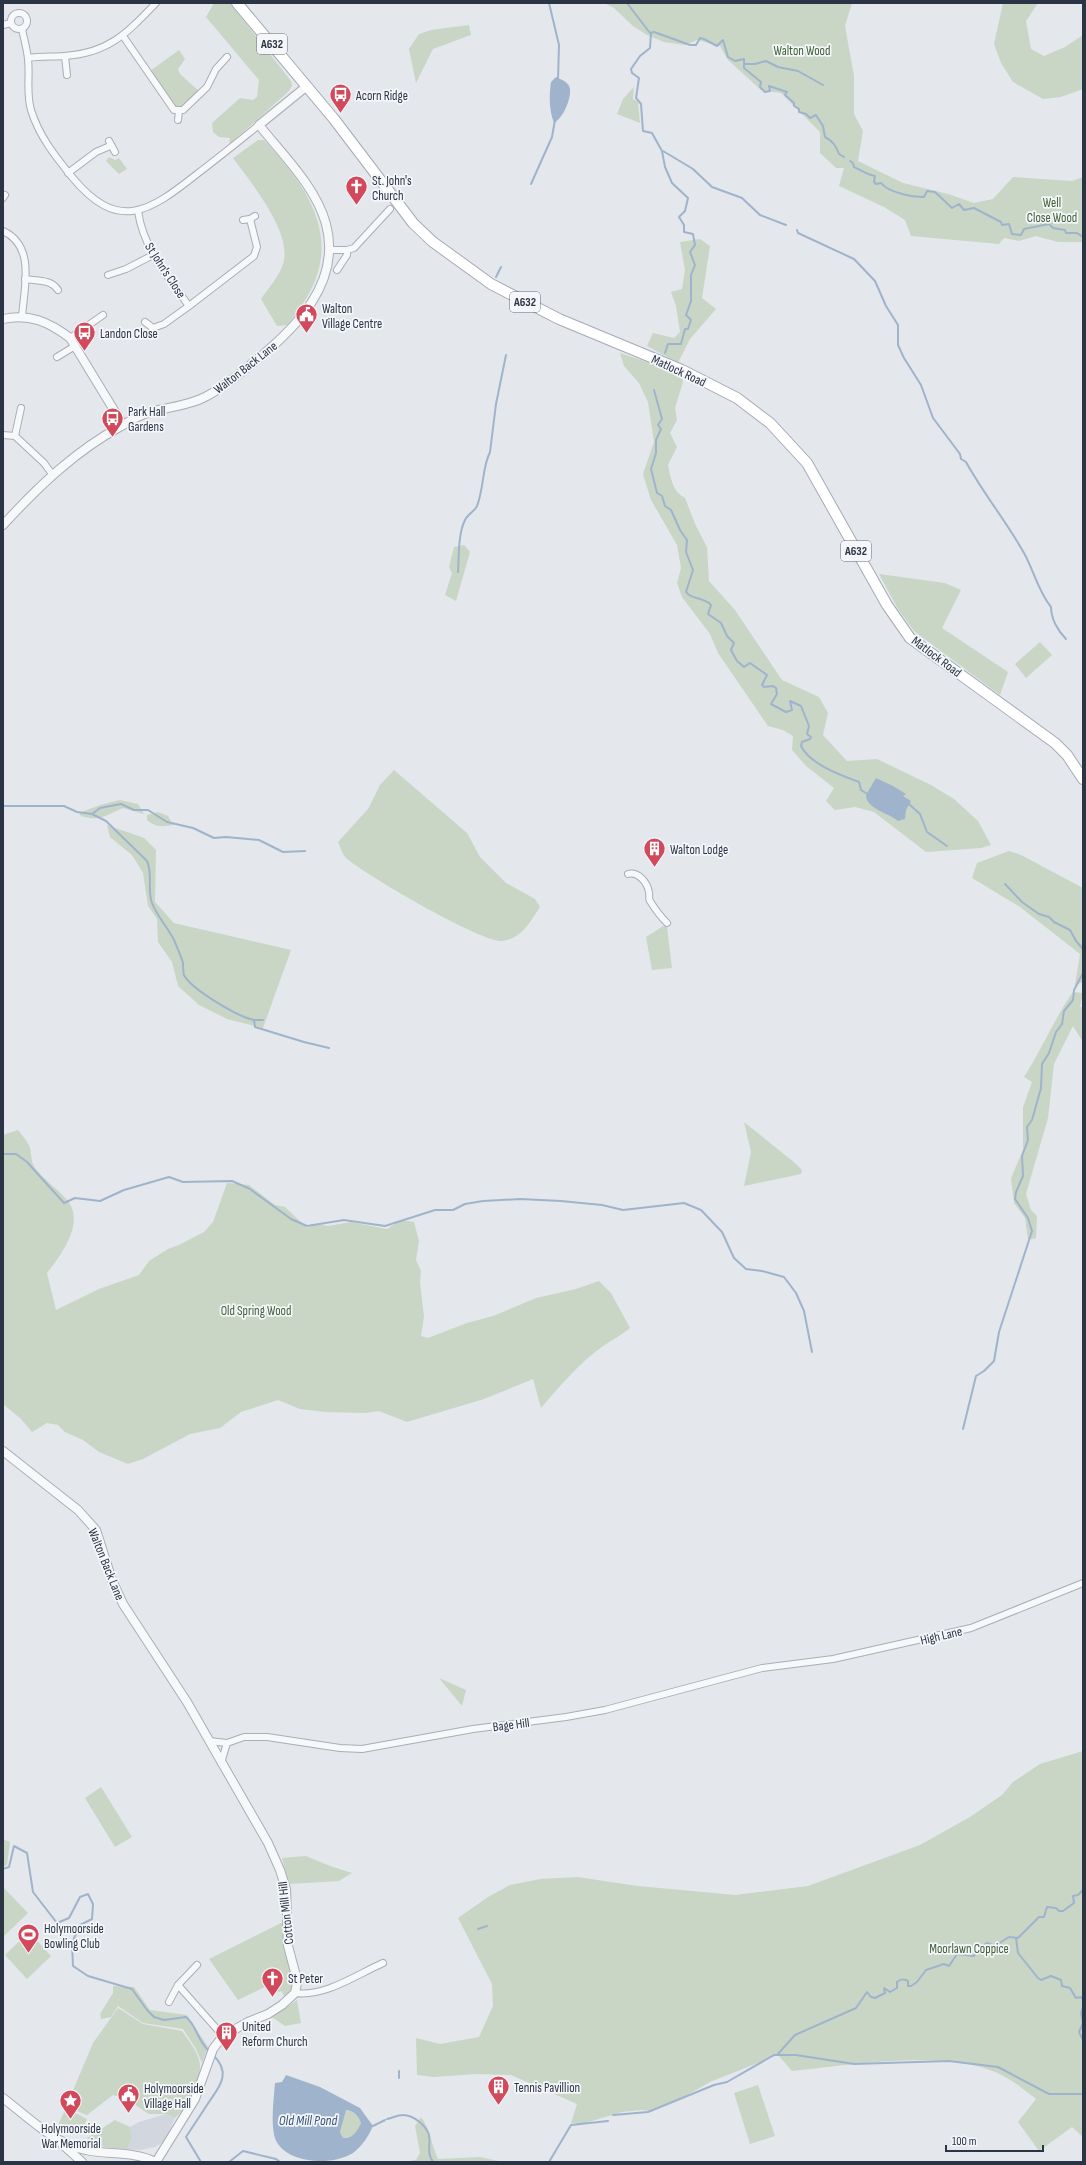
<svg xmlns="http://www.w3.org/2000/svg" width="1086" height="2165" font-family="'Sofia Sans Condensed',sans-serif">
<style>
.built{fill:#d2d6de}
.green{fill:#c9d6c5}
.water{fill:#9fb4cc;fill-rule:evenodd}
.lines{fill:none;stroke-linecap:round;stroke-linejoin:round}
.stream{stroke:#9fb4cc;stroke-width:2}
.minor-casing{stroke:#a9aeb7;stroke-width:8}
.tertiary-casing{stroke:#a9aeb7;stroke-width:10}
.primary-casing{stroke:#a3abb8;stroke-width:12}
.minor{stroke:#f7f8fa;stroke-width:6}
.tertiary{stroke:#f7f8fa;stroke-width:8}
.primary{stroke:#fff;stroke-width:10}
.labels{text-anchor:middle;stroke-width:3.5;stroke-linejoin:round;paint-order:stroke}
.shield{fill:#f4f6f9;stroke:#676e7b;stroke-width:1}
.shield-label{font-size:12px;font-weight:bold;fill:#2b3445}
.park-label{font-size:13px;fill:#3f6138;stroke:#f4f6f9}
.poi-label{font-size:13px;fill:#2b3445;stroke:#f4f6f9;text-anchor:start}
.street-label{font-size:13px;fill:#2b3445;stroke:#f4f6f9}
.water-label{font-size:14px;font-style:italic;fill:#34527a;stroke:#f4f6f9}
</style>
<rect width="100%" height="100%" fill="#e4e7ec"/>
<path class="built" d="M166,2114L175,2118L165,2141L155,2147L140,2150L127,2149L132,2138L130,2127L139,2122Z"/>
<g class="green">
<path d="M214,3H230L291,81L292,86L288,92L229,145L230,138L219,137L213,132L212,123L240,98L253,100L257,97L259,80L206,17Z"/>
<path d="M604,3H852L845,26L854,76V114L863,131L858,161L903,183L948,194L974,203L993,199L1013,177L1072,181L1083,177V242H1058L1036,236L1019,241L1004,238L999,244L911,236L905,220L884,207L839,186L844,168H836L820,153V132L781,93L761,90L728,60L720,46L697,40L685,45L664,42L647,35L633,26L614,8Z"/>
<path d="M1003,3H1038L1026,21L1031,49L1044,56L1065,47L1083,35V89L1061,97L1043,99L1013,82L1001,63L994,44Z"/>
<path d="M469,25L471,35L433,49L416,83L409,49L419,34L431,30Z"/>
<path d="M179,50L185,59L178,69L180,74L200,92L182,108H174L150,71Z"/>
<path d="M634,87L633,99L638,102L640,123L617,114L623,99Z"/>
<path d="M258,140H264C322,202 347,255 287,325L277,326L261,299C269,287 281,275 284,260C290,230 250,181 233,158Z"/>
<path d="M109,157L115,160L119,158L127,169L119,174L106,161Z"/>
<path d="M700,239L710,246L702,298L716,309L690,339L678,363L647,346L653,333L674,338L680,332L676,306L671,292L682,289L685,270L680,242Z"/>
<path d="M620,353L668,369L682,377L683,382L675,408L677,420L670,433L677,447L668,465C671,478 672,491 685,498L696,526L707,547L709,581L735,610L782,680L819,697L828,713L823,735L847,761L877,759L931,785L954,799L978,821L991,845L981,848L926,852L874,812L855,807L835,810L826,801L834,788L806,766L792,750L793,736L783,730L768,726L718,653L710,634L682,597L677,583L681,568L677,545L651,500L643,474L654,442L648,402L639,383L624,366Z"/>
<path d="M464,545L470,552L456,601L445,595L452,573L449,567L454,547Z"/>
<path d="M879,574L945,583L961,590L942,628L1008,672L1000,695L914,631L898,609Z"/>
<path d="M1040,642L1052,655L1026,678L1015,664Z"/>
<path d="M394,770L467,833L480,857L506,883L535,899L540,907C529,923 523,937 503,941C483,944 364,874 346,858C342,854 340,846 338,842L368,809L380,785Z"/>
<path d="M120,800L138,804L144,814L123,808C106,815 101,822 81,816L79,813L100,805Z"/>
<path d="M158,812L168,816L173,825C162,827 155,827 147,820V815Z"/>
<path d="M107,825L144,838L156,850L155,902L174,923L291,950L263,1028L227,1019L199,1005L178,986L172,962L158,942L157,919L148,906L143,873L132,855L110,837Z"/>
<path d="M1009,851L1021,855L1083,888V982L1075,985L1080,954L1020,907L972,878L977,863Z"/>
<path d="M665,925L667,927L672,968L652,970L646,937Z"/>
<path d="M1073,992L1083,993L1080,1007H1083V1042L1073,1026L1054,1064L1048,1118L1026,1194L1031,1210L1037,1216L1036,1238L1028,1240L1025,1218L1014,1203L1011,1178L1023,1150V1107L1032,1082L1024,1077C1042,1049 1054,1019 1073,992Z"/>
<path d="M744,1122L795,1163L802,1170L801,1174L744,1186L751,1152Z"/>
<path d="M18,1130C22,1135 26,1140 29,1145C32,1152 30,1161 35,1168C44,1180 58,1189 67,1200C86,1222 61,1255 47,1273L56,1310L99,1289L139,1275L149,1261L168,1249L179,1245L204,1232L213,1222L227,1183L249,1185L275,1205L285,1207L307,1228L317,1224L328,1226L351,1222L387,1229L401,1220L414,1222L419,1241L416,1260L421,1271L420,1282L424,1317L421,1336L428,1338L467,1323L493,1316L536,1298L576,1289L599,1281L611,1293L630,1328C621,1336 611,1340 602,1347C578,1364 560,1386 541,1408L533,1379L484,1399L407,1422L379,1411L365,1413L325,1412L300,1409L278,1400L241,1412L220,1428L190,1434L143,1459L128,1464L99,1452L83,1440L65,1432L58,1425L47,1423L32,1432L21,1419L3,1404V1135Z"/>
<path d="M439,1678L466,1690L462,1706Z"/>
<path d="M1083,1751V2137L1072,2127L1039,2151L1018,2122L1036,2099C1021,2087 1006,2075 987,2069C936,2051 847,2065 792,2071L778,2055L710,2082L682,2098L649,2111L642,2110L622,2112L582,2124L571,2123L577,2104L511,2075L476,2074L434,2077L417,2075L416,2038L440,2044L479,2037L493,2006L492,1984L458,1918L488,1897L510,1885L540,1879L577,1877L638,1886L735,1895L808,1886L920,1845L970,1817L1002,1795L1013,1782L1040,1764Z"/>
<path d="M101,1787L132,1837L115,1847L85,1798Z"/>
<path d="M3,1839L10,1842L7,1865L3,1867Z"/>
<path d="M306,1856L330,1866L352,1873L339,1881L289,1884L282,1858Z"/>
<path d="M3,1887L28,1913L3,1937Z"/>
<path d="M283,1922V1946L294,1980L293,1992L286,1999L281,1991L276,1993L269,1985L238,2000L209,1959Z"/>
<path d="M29,1932L51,1956L27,1979L5,1955Z"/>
<path d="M113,1986L134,1987L150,2010L187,2015L208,2047L202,2063L196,2049L183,2029L143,2023L118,2006L111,2017L101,2019L100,2014L113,1993Z"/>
<path d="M297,2000L301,2023L285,2026L272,2017Z"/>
<path d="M118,2008L143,2024L182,2031C188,2040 200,2054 200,2066C200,2086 189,2105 175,2118L166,2114H149L126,2099L113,2095L87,2115L66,2107L93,2043Z"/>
<path d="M758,2085L775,2136L750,2144L734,2093Z"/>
<path d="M66,2108L87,2119L80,2135L57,2127Z"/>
<path d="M345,2110C354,2111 358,2115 361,2123C357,2131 353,2139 343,2138L340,2132Z"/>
<path d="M421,2117C431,2131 431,2144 438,2159L480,2157L503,2162H402L416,2160L420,2153L415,2126Z"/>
<path d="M115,2120L130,2127L132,2138L127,2149C115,2148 94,2148 87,2138Z"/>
</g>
<g class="water">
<path d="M556,77C562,80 569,82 570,89C571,100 563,118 554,123C549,110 549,95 551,82Z"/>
<path d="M876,778L893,786L906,794L903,796L911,801L906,810L905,819L898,821C889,813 866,809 866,795Z"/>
<path d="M286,2075L320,2087L360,2108L373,2126C368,2137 363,2145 353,2153C334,2165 293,2165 278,2144C269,2132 274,2098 275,2083L282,2082ZM346,2110C354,2111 358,2115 361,2123C357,2131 353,2139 343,2138L340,2132Z"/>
</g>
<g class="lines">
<g class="stream">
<path d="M549,3L559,45L558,80"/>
<path d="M627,3L650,33L654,32L690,45H696L700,38L704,39L717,46L723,40L728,57L735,61L744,59V68L761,82L760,87L765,92L770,91L769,86L787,92L785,95L794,103V106L799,109V112L806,114L810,118L816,115L823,126L825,137C833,141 836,146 839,154L844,157"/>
<path d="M651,33L650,48L640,56L631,69L632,73L639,78L636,98L641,104L643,131L652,133L662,151L665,167L672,183L688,198L685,211L679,217L684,225V232L693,234L695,245L690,252L695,265L691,275V301L686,315L691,320L688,329H685L681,344H668L665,353"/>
<path d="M745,64H755L766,61L778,67L798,71L823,85"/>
<path d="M663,151L693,169L712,187L742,198L760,215L786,225"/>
<path d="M850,161L853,163L854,167C861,170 867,175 875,176L874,182L876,184L881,183C889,193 913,197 924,197L927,191L935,192L952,208L959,204L964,210L974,208L1001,222L1002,225L1009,224L1012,234L1021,235L1024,229L1049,224L1053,228L1065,230L1066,233H1077L1083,237"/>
<path d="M531,184L552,137L555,120"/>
<path d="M797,230L798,233L854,259L875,281L886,306L898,325V345L904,358L921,385L933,418L960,454L961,459L966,462C983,493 1006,521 1024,553C1034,571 1038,591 1051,607C1051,619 1058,631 1066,639"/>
<path d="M496,277L501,267"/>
<path d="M654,390L662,419L658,425L661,429L656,440V453L651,469L657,493L662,496L665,506L671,510L680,530L687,540L686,552L693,570L686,592C692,600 704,597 711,605L708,614L721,623L727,636L734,643L731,650L737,661L744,667L750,663L767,675L762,685L764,687L773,686L776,688L777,694L771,704L786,712L792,710L790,701L801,706L809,726L807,734L811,737L810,739L802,742L801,746C810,764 840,775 859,782L861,790L869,795"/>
<path d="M458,572C459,556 458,534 465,520C468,514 475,511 477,506C484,488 482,468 490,452L496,404L506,355"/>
<path d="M909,804L920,814L927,832L947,846"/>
<path d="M3,806H64L77,812L92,814L106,821L147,861C153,874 147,890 152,903C157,916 168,928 174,940C177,947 181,956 183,963C183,967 183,971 184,975C191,989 238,1017 254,1020L255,1027L304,1042L329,1048"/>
<path d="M92,814L100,808L121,804L134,810H148L167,822L193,828L214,838L226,837L259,840L283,852L305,851"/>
<path d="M1005,884L1022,902L1039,914L1049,917L1054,922L1070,930L1076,941L1083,949"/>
<path d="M255,1020H263"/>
<path d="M3,1154H16L27,1162L64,1203L75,1198L100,1201L124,1190L169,1177L183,1182L232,1181L250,1189L291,1219L307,1226L344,1220L385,1226L435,1210H453L465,1204L483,1201L520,1199L561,1201L602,1205L623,1210L684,1203L701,1210L722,1232L734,1258L746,1269L762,1271L784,1277L796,1293L804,1311L812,1352"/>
<path d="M963,1429L976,1376L984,1371L994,1361L999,1332L1032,1231L1028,1218L1015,1199L1016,1192L1023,1176L1022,1156L1028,1140L1027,1127L1032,1120L1041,1088L1042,1064L1049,1053L1056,1032L1062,1024L1064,1011L1073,1000L1074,990L1083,973"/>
<path d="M3,1869L9,1867L14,1846L27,1853L33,1892L57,1923L69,1918L80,1897L88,1894L93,1904L92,1919L80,1925L72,1943L73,1966L88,1976L132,1989L147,2010L154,2017L164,2020L186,2017C197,2026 197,2040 209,2051"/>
<path d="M478,1929L487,1926"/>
<path d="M1016,1938L1018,1953L1038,1978L1041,1980L1051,1976L1061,1980L1062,1986L1070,1988L1076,1998L1081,1997L1083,2000"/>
<path d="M1083,2007L1081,2013L1083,2023L1079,2032L1083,2040"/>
<path d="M777,2055L795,2035L856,2008L867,1992L871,1997L875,1998L885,1993L884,1988L890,1992L897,1988V1982C900,1979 905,1979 908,1981V1986H911L917,1982L926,1970L944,1964L949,1966L957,1954L974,1956L979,1948L987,1943L995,1946L1009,1937L1018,1938L1039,1917H1044L1047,1907L1056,1908L1059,1911H1063L1074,1903L1073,1896L1078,1895L1083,1890"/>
<path d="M399,2078V2071"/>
<path d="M613,2115L648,2112L714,2085L727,2082L774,2055H796L854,2064L949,2061L998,2067L1049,2094H1083"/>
<path d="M387,2119C392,2118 398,2115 403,2115C413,2115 426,2125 429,2135C431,2145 426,2152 433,2162"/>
<path d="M373,2126L385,2120"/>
<path d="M201,2162L186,2137C193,2126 200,2116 207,2105C218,2088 233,2074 213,2055"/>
<path d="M229,2162L243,2151L276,2159L280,2162"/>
<path d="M444,2162H453"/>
<path d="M459,2162H467"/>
<path d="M485,2162H493"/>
<path d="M549,2162L571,2125L608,2121"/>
</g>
<defs>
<g id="minor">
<circle cx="19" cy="21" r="8"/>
<path d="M3,25L11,23"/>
<path d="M22,29C24,39 27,49 28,59C30,76 26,93 31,110C39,136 55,156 72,177C118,233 149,212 197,174C218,158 239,141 259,125"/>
<path d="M123,36L174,110H183L207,87L216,69L227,57"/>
<path d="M65,56L67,75"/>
<path d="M28,58C40,56 52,57 65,56C109,53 127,33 156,3"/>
<path d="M178,120L179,111"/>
<path d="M109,141L115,152"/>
<path d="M68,173L96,152L110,146"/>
<path d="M3,198L5,195"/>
<path d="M138,211C143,248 168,277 189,306L254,256L257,247L250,219"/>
<path d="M243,220L250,219L255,216"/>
<path d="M3,231C36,246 24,288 22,317"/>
<path d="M330,250H347L354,248L390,209"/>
<path d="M337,270L347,255V250"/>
<path d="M108,275L126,269L153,255"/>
<path d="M25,279C37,281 51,279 58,290"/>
<path d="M145,322L153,328"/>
<path d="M152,334L153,328L164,324L189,306"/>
<path d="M70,338L103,315"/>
<path d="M57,357L75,346"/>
<path d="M3,435L15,436L44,463L52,474"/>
<path d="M15,436L21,408"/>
<path d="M628,874C638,871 647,882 649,892C650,895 648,898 650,901C655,909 660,916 667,923"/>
<path d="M209,1741L227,1743L244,1737H267L340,1748L362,1749L473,1729L566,1717L605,1710L762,1668L833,1659L971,1628L1083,1583"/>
<path d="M221,1763L227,1743"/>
<path d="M178,1985L197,1965"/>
<path d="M295,1993C325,1997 356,1975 383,1963"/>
<path d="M169,2002L178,1985L223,2036"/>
</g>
<g id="tertiary">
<path d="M3,319C29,313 49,322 70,338L123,425"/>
<path d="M3,525C39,486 75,451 123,425C131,420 141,415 150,412C168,407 188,406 205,397C223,388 238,375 254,362C295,329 342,283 326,224C316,187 283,155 259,125L307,86"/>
<path d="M3,1451L78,1510L96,1530L112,1580L123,1604L187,1702L268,1843L280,1870L286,1889L288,1946L295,1972L297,1983L295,1993L282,2005L268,2014L248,2022L223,2036L213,2049L195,2099L156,2162"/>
<path d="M3,2098C28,2117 54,2144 86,2150C107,2155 135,2151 155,2162"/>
<path d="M62,2144L82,2162"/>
</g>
<path id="primary" d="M237,3L334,119L413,223L433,242L491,284L559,319L682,370L737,398L770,423L807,463L887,605L910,638L1055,743L1067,755L1083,779"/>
</defs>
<use href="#minor" class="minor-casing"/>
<use href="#tertiary" class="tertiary-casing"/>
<use href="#primary" class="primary-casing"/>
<use href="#minor" class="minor"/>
<use href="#tertiary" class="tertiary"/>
<use href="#primary" class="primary"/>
</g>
<defs>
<symbol id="bus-pin" viewBox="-11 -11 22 30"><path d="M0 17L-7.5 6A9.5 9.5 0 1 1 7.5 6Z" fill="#d1495b" stroke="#f4f6f9"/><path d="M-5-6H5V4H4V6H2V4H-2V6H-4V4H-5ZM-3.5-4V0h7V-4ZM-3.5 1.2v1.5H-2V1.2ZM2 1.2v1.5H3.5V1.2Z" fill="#fff"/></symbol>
<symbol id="church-pin" viewBox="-11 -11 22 30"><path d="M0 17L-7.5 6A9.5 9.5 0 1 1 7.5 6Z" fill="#d1495b" stroke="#f4f6f9"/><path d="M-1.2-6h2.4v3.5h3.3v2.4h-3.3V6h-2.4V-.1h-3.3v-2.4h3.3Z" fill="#fff"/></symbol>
<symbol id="civic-pin" viewBox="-11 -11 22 30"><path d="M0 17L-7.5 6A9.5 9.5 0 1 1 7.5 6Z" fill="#d1495b" stroke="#f4f6f9"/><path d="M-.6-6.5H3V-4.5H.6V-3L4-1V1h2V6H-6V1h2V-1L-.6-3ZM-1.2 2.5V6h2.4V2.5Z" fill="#fff"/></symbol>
<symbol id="building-pin" viewBox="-11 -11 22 30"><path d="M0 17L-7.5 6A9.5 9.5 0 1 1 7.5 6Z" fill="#d1495b" stroke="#f4f6f9"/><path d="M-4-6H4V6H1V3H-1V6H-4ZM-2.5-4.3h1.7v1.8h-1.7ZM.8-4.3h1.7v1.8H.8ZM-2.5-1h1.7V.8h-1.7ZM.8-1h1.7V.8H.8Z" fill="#fff"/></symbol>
<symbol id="stadium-pin" viewBox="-11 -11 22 30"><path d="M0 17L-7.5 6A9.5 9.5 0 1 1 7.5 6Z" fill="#d1495b" stroke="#f4f6f9"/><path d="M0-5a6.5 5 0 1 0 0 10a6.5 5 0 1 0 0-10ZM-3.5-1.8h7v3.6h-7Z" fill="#fff"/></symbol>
<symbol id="sight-pin" viewBox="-11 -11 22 30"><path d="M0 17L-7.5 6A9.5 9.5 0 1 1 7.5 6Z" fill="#d1495b" stroke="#f4f6f9"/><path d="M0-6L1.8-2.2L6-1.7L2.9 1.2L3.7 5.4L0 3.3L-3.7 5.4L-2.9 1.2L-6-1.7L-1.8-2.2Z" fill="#fff"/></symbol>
</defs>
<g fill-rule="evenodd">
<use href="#bus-pin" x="328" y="82" width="25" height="34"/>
<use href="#church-pin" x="344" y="174" width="25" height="34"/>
<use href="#civic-pin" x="294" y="302" width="25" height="34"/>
<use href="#bus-pin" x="72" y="320" width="25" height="34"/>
<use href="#bus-pin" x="100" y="406" width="25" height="34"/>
<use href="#building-pin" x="642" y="836" width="25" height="34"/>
<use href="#stadium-pin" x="16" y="1922" width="25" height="34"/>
<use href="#church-pin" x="260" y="1966" width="25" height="34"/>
<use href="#building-pin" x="214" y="2020" width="25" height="34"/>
<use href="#building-pin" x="486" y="2074" width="25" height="34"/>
<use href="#civic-pin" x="116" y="2082" width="25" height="34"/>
<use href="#sight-pin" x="58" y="2088" width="25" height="34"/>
</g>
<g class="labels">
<g class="shield">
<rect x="257" y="34" width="30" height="20" rx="3"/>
<rect x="510" y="292" width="30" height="20" rx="3"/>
<rect x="841" y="541" width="30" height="20" rx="3"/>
</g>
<g class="shield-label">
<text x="272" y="48">A632</text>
<text x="525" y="306">A632</text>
<text x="856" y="555">A632</text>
</g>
<g class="park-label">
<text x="802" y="55">Walton Wood</text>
<text x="1052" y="207">Well<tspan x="1052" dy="15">Close Wood</tspan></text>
<text x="256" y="1315">Old Spring Wood</text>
<text x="969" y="1953">Moorlawn Coppice</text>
</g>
<g class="poi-label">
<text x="356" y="100">Acorn Ridge</text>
<text x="372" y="185">St. John's<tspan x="372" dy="15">Church</tspan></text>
<text x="322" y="313">Walton<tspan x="322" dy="15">Village Centre</tspan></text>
<text x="100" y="338">Landon Close</text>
<text x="128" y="416">Park Hall<tspan x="128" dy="15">Gardens</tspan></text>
<text x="670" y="854">Walton Lodge</text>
<text x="44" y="1933">Holymoorside<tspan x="44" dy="15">Bowling Club</tspan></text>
<text x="288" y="1983">St Peter</text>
<text x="242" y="2031">United<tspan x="242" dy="15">Reform Church</tspan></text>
<text x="514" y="2092">Tennis Pavillion</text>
<text x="144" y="2093">Holymoorside<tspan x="144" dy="15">Village Hall</tspan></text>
<text x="71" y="2133" text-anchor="middle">Holymoorside<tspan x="71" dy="15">War Memorial</tspan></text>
</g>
<g class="street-label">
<text transform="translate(166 270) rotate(57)" y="5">St John's Close</text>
<text transform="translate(245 367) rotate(-38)" y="5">Walton Back Lane</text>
<text transform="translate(679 370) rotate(25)" y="5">Matlock Road</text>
<text transform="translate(937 656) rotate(37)" y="5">Matlock Road</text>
<text transform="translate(107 1564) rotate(68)" y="5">Walton Back Lane</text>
<text transform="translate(941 1635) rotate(-13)" y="5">High Lane</text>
<text transform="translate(511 1724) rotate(-7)" y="5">Bage Hill</text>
<text transform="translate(285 1913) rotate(-96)" y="5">Cotton Mill Hill</text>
</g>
<g class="water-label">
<text x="308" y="2125">Old Mill Pond</text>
</g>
</g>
<rect width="1086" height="2165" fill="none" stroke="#2b3445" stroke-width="8"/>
<path d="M946 2145v6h97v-6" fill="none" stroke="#2b3445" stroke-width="2"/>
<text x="952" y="2145" font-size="12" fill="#2b3445" stroke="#f4f6f9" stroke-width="3" paint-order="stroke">100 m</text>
</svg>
